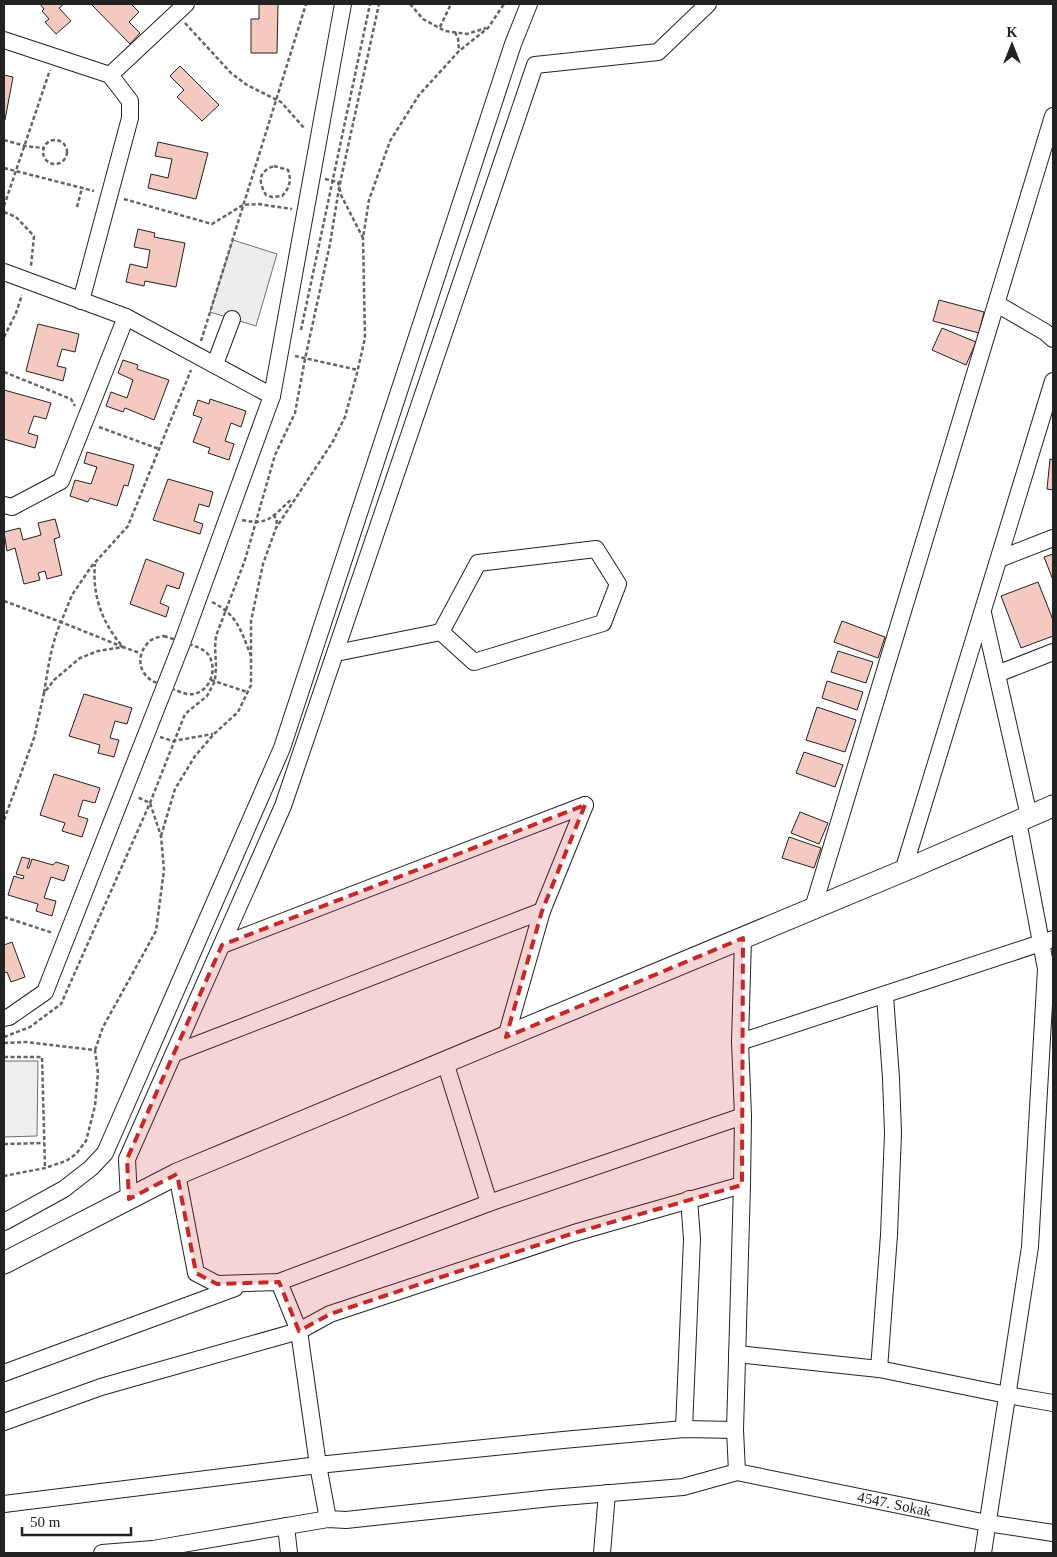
<svg xmlns="http://www.w3.org/2000/svg" width="1057" height="1557" font-family="Georgia,serif">
<style>
.grass{fill:#eee;stroke:#6f6f6f}
.parking{fill:#ededed;stroke:#6f6f6f}
.building{fill:#f3c9c0;stroke:#222}
.lines{fill:none;stroke-linecap:round;stroke-linejoin:round}
.minor-casing{stroke:#222;stroke-width:18}
.major-casing{stroke:#222;stroke-width:23}
.path{stroke:#646464;stroke-width:2.5;stroke-dasharray:4 2.5;stroke-linecap:butt}
.minor{stroke:#fff;stroke-width:16}
.major{stroke:#fff;stroke-width:21}
.marked{fill:#c62828;fill-opacity:0.2;stroke:#c62828;stroke-width:4;stroke-dasharray:10 6;stroke-linejoin:round}
.labels{text-anchor:middle;stroke-width:4;stroke-linejoin:round;paint-order:stroke}
.street-label{font-size:15px;fill:#222;stroke:#fff}
</style>
<rect width="100%" height="100%" fill="#fff"/>
<path class="grass" d="M4,1061H38L37,1136L4,1137Z"/>
<path class="parking" d="M233,240L277,254L256,326L210,312Z"/>
<g class="building">
<path d="M40,4H64L59,8L71,21L56,34L45,22L49,19L42,11L44,9Z"/>
<path d="M94,4H131L139,12L129,22L140,33L130,44L92,5Z"/>
<path d="M259,4H278L277,53H251V19H259Z"/>
<path d="M180,66L219,105L202,121L177,97L184,90L170,76Z"/>
<path d="M4,75L13,77L5,120H4Z"/>
<path d="M158,142L208,153L196,199L148,188L151,174L168,178L172,159L155,156Z"/>
<path d="M138,229L155,233L154,237L185,243L176,287L145,281L144,286L126,282L130,264L147,268L150,250L134,247Z"/>
<path d="M939,300L984,312L979,333L933,321Z"/>
<path d="M38,324L79,334L75,352L62,349L57,366L66,368L63,381L26,371Z"/>
<path d="M942,328L976,342L966,365L932,350Z"/>
<path d="M123,360L138,365L137,369L169,380L154,420L125,408L123,412L106,406L111,392L127,398L133,380L118,373Z"/>
<path d="M4,390L51,403L46,419L34,416L28,433L38,436L35,448L4,439Z"/>
<path d="M210,399L246,411L241,427L231,423L225,441L234,444L229,460L208,453L210,448L193,442L202,418L193,415L198,400L209,404Z"/>
<path d="M87,452L134,465L128,486L124,485L117,506L90,498L88,502L70,496L75,480L91,484L97,467L84,463Z"/>
<path d="M1050,459L1053,460V490L1047,489Z"/>
<path d="M168,479L213,492L209,507L199,504L194,521L203,524L200,534L153,520Z"/>
<path d="M55,519L60,537L54,539L62,575L47,579L45,571L38,573L40,580L24,584L15,548L7,551L4,532L20,528L23,540L41,535L38,523Z"/>
<path d="M1053,554V580L1044,557Z"/>
<path d="M146,559L184,573L179,589L167,585L160,603L169,607L166,617L130,604Z"/>
<path d="M1038,582L1053,620V636L1021,648L1001,596Z"/>
<path d="M842,621L885,637L878,658L834,642Z"/>
<path d="M838,651L873,662L866,683L831,672Z"/>
<path d="M827,681L863,692L857,710L822,698Z"/>
<path d="M84,694L132,708L127,724L115,721L110,738L119,740L114,757L98,753L100,745L69,736Z"/>
<path d="M817,707L856,720L845,752L806,740Z"/>
<path d="M804,752L843,765L835,787L796,773Z"/>
<path d="M54,774L100,788L95,803L83,800L78,816L88,819L82,837L62,831L65,823L40,815Z"/>
<path d="M800,812L828,823L819,844L791,833Z"/>
<path d="M789,837L821,848L814,868L782,858Z"/>
<path d="M22,857L30,859L27,868H29L32,859L53,865L56,862L69,866L64,881L51,877L44,898L56,901L52,916L36,911L38,904L8,895L14,876L23,879L24,876L16,874Z"/>
<path d="M12,942L25,977L11,982L7,972L4,973V945Z"/>
</g>
<g class="lines">
<defs>
<g id="minor">
<path d="M4,40L110,75L130,101V118L81,301"/>
<path d="M110,75L186,4"/>
<path d="M4,272L126,317L272,396"/>
<path d="M997,304L1045,332L1053,339"/>
<path d="M215,364L232,319"/>
<path d="M4,505L12,507L61,481L126,317"/>
<path d="M999,559L1053,538"/>
<path d="M983,613L1029,816"/>
<path d="M336,653L441,632L478,563L596,549L618,584L603,623L474,662L441,632"/>
<path d="M997,674L1053,652"/>
<path d="M903,871L1053,381"/>
<path d="M813,908L1053,116"/>
<path d="M222,945L585,805"/>
<path d="M4,1018L9,1017L45,992L182,643L272,396L343,4"/>
<path d="M506,1037L542,911L585,805"/>
<path d="M740,1042L1053,939"/>
<path d="M175,1053L542,911"/>
<path d="M445,1062L489,1203"/>
<path d="M177,1174L196,1273L217,1284L279,1282L489,1203L743,1116"/>
<path d="M129,1199L127,1159L283,806L535,65L658,52L708,4"/>
<path d="M4,1222L64,1189L91,1168L105,1153L282,748L513,44L529,4"/>
<path d="M279,1282L299,1331L318,1465L328,1519"/>
<path d="M737,1354L879,1369L1007,1395L1053,1403"/>
<path d="M879,1369L889,1235L893,1133L891,1078L885,996"/>
<path d="M4,1373L235,1288"/>
<path d="M4,1422L101,1387L299,1331L330,1314L574,1233L742,1185"/>
<path d="M684,1429L692,1239L689,1199"/>
<path d="M737,1472L735,1430L742,1185L743,1116L740,1042L743,938"/>
<path d="M4,1504L318,1465L563,1440L684,1429L735,1430"/>
<path d="M286,1526L289,1553"/>
<path id="s1" d="M102,1553L153,1549L328,1519L346,1520L551,1498L683,1487L737,1472L987,1523L1053,1533"/>
<path d="M602,1553L607,1493"/>
<path d="M983,1553L1030,1247L1046,969L1018,821"/>
</g>
<path id="major" d="M4,1263L177,1174L903,871L1053,806"/>
</defs>
<use href="#minor" class="minor-casing"/>
<use href="#major" class="major-casing"/>
<g class="path">
<path d="M410,4L423,19L445,31L467,34L486,28"/>
<path d="M185,23L231,73L247,85L281,102L305,129"/>
<path d="M440,27L451,4"/>
<path d="M455,32L458,38L459,51"/>
<circle cx="55" cy="152" r="12"/>
<path d="M4,140L25,146L43,148"/>
<path d="M274,166L288,170C292,180 289,189 282,196L272,197L266,195C258,181 258,172 274,166Z"/>
<path d="M4,168L94,191"/>
<path d="M325,179L338,182L341,195L363,238L369,200L390,141L419,95L459,51L488,28L504,4"/>
<path d="M124,199L212,224L243,205L258,204L292,209"/>
<path d="M4,206L50,70"/>
<path d="M77,207L82,188"/>
<path d="M4,212L16,217L34,236L31,266"/>
<path d="M301,330L370,4"/>
<path d="M4,337L16,313L22,295"/>
<path d="M201,341L306,4"/>
<path d="M295,356L358,370"/>
<path d="M4,372L71,399L75,406"/>
<path d="M99,427L159,449"/>
<path d="M273,515L277,519L276,527"/>
<path d="M242,520C270,526 272,516 292,499"/>
<path d="M4,601L61,622L72,595L91,567L128,526L191,370"/>
<path d="M212,602C238,615 241,631 251,656"/>
<path d="M164,636C174,640 201,646 207,653C220,668 209,697 187,694C178,692 168,686 158,683C155,682 153,682 151,680C137,671 137,652 150,641C153,638 159,637 164,636Z"/>
<path d="M211,680L247,692"/>
<path d="M44,693C48,669 51,644 61,622L123,647C102,623 92,595 95,564"/>
<path d="M160,737L173,741L213,734"/>
<path d="M4,820L34,738L44,693L54,680L80,658L98,651L123,647L140,653"/>
<path d="M161,836L175,789L195,756L214,734L238,712L251,685V621L263,564L276,528L332,443L345,417L357,373L365,338L363,238"/>
<path d="M4,917L53,933"/>
<path d="M4,1037L30,1027L61,1004L150,803L185,714L207,696L215,681L216,665L215,647L216,636L245,560L275,455L295,413L305,359L330,244L339,188L379,4"/>
<path d="M4,1043L26,1042L95,1050L98,1073L95,1106L86,1141L76,1154L66,1161L45,1168L4,1176"/>
<path d="M95,1050L103,1027L156,931L164,870L161,836L150,803L137,797"/>
<path d="M4,1057H42L45,1168"/>
<path d="M4,1144L44,1143"/>
</g>
<use href="#minor" class="minor"/>
<use href="#major" class="major"/>
</g>
<path class="marked" d="M585,805L542,911L506,1037L743,938L742,1185L574,1233L330,1314L299,1331L279,1282L217,1284L196,1273L177,1174L129,1199L127,1159L222,945Z"/>
<g class="labels">
<g class="street-label">
<text dy="5" stroke="none"><textPath href="#s1" startOffset="802">4547. Sokak</textPath></text>
</g>
</g>
<rect width="1057" height="1557" fill="none" stroke="#222222" stroke-width="10"/>
<g transform="translate(1012 45)" stroke="#ffffff" stroke-width="4" paint-order="stroke">
<path d="M0-4L9 19L0 12L-9 19Z" fill="#222222"/>
<text y="-8" font-size="14" font-weight="bold" text-anchor="middle" fill="#222222">K</text>
</g>
<path d="M22 1527v8h109v-8" fill="none" stroke="#222222" stroke-width="2.5"/>
<text x="30" y="1527" font-size="15" fill="#222222" stroke="#ffffff" stroke-width="4" paint-order="stroke">50 m</text>
</svg>
